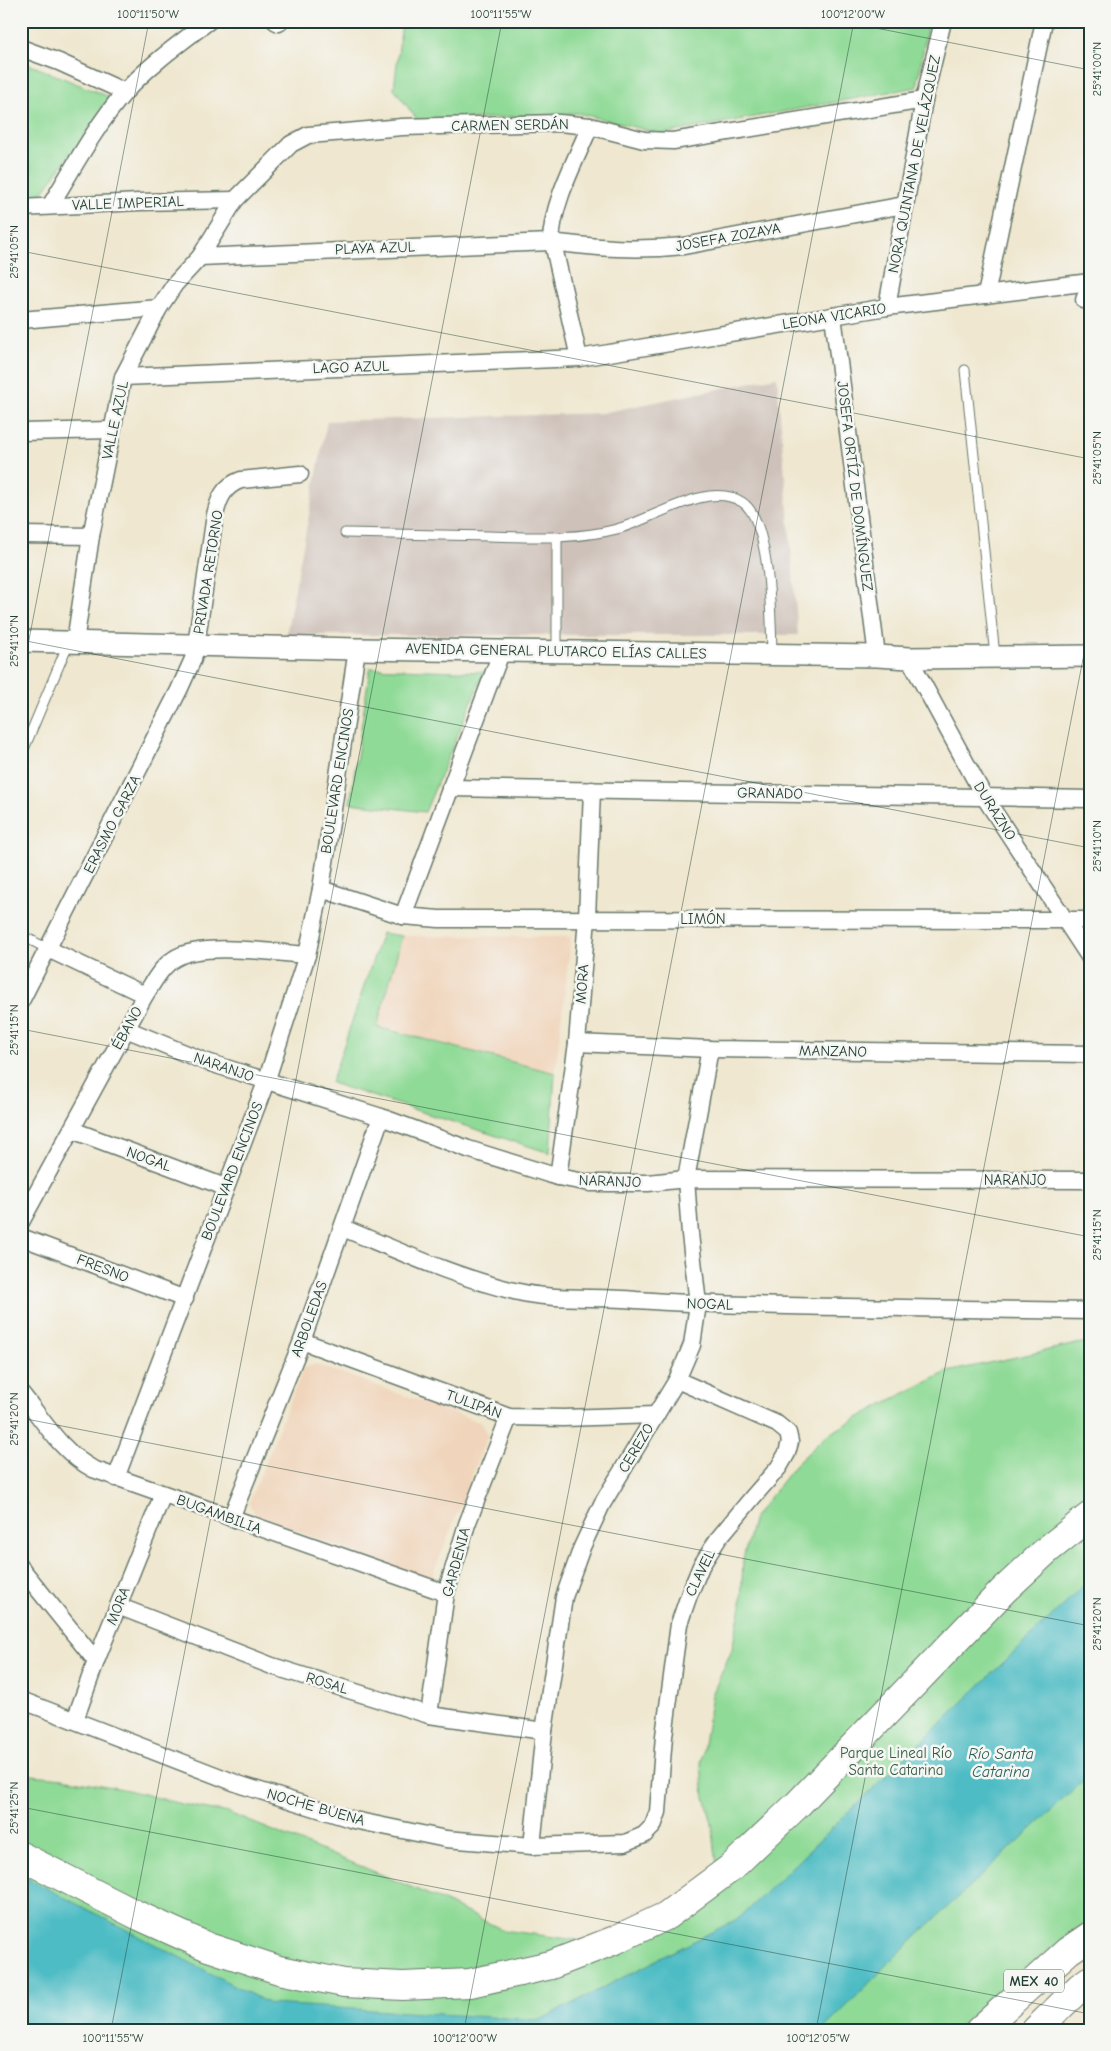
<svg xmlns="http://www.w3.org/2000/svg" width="1111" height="2051" font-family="'Comic Neue',sans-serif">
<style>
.built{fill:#f0d5bc}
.industrial{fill:#cec1b9}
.green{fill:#8fda96;stroke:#578c65}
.water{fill:#4ebcc4;stroke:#367c7c}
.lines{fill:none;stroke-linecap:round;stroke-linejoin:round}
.service-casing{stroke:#68786a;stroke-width:11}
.minor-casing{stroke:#68786a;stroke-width:19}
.tertiary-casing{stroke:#68786a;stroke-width:24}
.trunk-casing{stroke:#68786a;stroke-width:30}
.service{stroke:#fff;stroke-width:9}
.minor{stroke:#fff;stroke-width:16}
.tertiary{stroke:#fff;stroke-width:21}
.trunk{stroke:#fff;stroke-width:28}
.ticks{fill:none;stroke:#1f3d34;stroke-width:1;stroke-opacity:0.45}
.labels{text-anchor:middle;stroke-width:5;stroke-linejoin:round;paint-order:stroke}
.shield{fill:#f6f6f2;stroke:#60746d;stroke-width:1}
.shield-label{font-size:14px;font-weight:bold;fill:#1f3d34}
.street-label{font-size:15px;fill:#1f3d34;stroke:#f6f6f2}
.park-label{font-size:15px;fill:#355c48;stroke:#f6f6f2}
.water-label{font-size:16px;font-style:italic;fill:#2b5d58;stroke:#f6f6f2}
.neatline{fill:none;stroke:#1f3d34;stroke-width:2}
.ticks-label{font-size:12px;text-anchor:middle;fill:#1f3d34}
</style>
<rect width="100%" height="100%" fill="#f6f6f2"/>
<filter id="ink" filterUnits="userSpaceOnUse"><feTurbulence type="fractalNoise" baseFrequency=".02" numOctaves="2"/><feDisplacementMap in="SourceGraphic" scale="10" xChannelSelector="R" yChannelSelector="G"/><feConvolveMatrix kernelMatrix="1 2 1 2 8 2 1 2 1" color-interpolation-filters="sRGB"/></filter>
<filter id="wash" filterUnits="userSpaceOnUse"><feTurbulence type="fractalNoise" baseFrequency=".0096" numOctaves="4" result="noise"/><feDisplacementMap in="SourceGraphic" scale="20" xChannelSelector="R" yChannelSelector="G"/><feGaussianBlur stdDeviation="1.12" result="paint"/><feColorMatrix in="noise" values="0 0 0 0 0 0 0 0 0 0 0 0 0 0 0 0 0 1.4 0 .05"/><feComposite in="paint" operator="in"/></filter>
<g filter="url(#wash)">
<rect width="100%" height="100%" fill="#efe7cf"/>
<g class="built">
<path d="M402,936L571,937L555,1073L377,1027Z"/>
<path d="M315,1364L482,1423L488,1435L433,1574L420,1577L256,1515L249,1503L303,1369Z"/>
</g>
<path class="industrial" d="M777,377L798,635H286L327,421L602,413Z"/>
<g class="green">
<path d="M402,21H928L917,87L662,134L578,113L419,122L394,89Z"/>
<path d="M21,61L112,98L36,201L21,202Z"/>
<path d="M370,668L484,672L425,812L350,803Z"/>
<path d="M382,933L402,936L377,1027L555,1073L550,1153L331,1083Z"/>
<path d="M1090,1341V1919L1027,1967L956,2030H21V1774L63,1778L128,1790L181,1804L229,1813L380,1874L439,1899L503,1930L597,1943L653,1928L717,1864L712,1824L703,1789L701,1763L712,1695L732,1649L741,1606L743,1559L754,1517L795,1465L827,1435L887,1402L947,1372Z"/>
</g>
<path class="water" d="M1090,1579V1774L905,1947L823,2030H21V1875L270,2004L540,2020L739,1918Z"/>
</g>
<g filter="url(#ink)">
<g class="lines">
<defs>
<g id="service">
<path d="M965,370L995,656"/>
<path d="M345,533C393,534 441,535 489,536C532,537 574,540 617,529C652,520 708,480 742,502C771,520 771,621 772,654"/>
<path d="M557,537V651"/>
<path d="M21,756L68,644"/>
<path d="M21,935L48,949"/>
</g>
<g id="minor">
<path d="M275,21L279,23"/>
<path d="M21,48L59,62L125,92"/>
<path d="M50,206C73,168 95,127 124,93C148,66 180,43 209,21"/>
<path d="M21,208L139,202L235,200"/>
<path d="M200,257L551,242C599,248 636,251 684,246L904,205"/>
<path d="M986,295L1044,21"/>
<path d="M1084,300L1090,284"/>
<path d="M887,307L924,100L943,21"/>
<path d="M833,316L877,656"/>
<path d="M21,320L159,308"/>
<path d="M579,358L553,243L551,242C552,203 575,162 590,126"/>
<path d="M123,377L579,358L887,307L1090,282"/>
<path d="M21,432L112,430"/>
<path d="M21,535L91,536"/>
<path d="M75,642L91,536L123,377L159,308L175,284L200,257L235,200L291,144L308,135L346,132L402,127L559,123L590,126L644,140L673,141L924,100"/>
<path d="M909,658L985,798L1090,958"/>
<path d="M450,788L1090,799"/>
<path d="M321,889L403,916L439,919L1090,920"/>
<path d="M403,916L502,650"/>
<path d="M48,949L145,995"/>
<path d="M21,1001L179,690L193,659L196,645L215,515C219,498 224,486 241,480L300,474"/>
<path d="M126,1029L204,1061L381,1117L468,1149L558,1177L590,1183H648L686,1179L1090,1180"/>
<path d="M577,1043L710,1049L1090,1054"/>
<path d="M72,1130L225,1187"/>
<path d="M558,1177L577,1043L587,918L592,790"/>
<path d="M21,1222L145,995C153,983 161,967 174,959C200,941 275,953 307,955"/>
<path d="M343,1228C399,1251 455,1277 514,1291C555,1301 595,1296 636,1300C706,1305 776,1306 846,1307C927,1308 1008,1310 1090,1311"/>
<path d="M21,1237L185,1299"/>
<path d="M302,1341L509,1417L563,1418L656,1415"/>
<path d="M21,1393C44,1421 60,1451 93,1469L446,1593"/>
<path d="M116,1478L266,1082L307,955L321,889L357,649"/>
<path d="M231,1518L302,1341L381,1117"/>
<path d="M21,1568L96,1661"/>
<path d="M118,1606L272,1666L429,1715L544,1731"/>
<path d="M21,1700L241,1785L354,1820L446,1839L532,1846L625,1843L644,1835L653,1826L658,1812L664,1736L679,1624L689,1595L701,1566L718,1539L752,1498L779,1467L787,1453L790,1442L788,1433L777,1424L677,1380"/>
<path d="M429,1715L446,1593L467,1524L509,1417"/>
<path d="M75,1720L96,1661L163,1494"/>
<path d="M532,1846L544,1731L564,1597L582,1547L602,1504L677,1380L692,1345L698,1304L690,1234L686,1179L710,1049"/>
</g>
<path id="tertiary" d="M21,641L357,649L877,656L909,658L1090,656"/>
<g id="trunk">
<path d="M21,1856L137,1915L208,1947L279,1970L344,1983L403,1986L470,1983L551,1965L615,1940L666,1916L732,1867L797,1805L1003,1591L1047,1550L1090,1516"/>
<path d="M980,2030L1068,1951L1090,1936"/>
<path d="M1036,2030L1080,1987L1090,1980"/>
</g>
</defs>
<use href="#service" class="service-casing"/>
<use href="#minor" class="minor-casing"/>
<use href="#tertiary" class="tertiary-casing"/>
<use href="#trunk" class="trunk-casing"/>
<use href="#service" class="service"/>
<use href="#minor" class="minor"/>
<use href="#tertiary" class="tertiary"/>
<use href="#trunk" class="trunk"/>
</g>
</g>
<path class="ticks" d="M840,21L1090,70M21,251L1090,459M21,640L1090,848M21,681L149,21M21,1029L1090,1237M21,1418L1090,1626M21,1807L1090,2014M111,2030L502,21M464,2030L854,21M816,2030L1090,623"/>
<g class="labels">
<rect class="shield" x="1004" y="1969.5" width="60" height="23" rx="4"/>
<g class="shield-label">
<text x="1034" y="1986">MEX 40</text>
</g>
<g class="street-label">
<text transform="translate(510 125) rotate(-1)" y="5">CARMEN SERDÁN</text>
<text transform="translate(914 164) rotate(-79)" y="5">NORA QUINTANA DE VELÁZQUEZ</text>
<text transform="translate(128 203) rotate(-2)" y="5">VALLE IMPERIAL</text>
<text transform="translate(728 237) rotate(-10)" y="5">JOSEFA ZOZAYA</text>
<text transform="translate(375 248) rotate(-2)" y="5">PLAYA AZUL</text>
<text transform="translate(834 316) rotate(-9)" y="5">LEONA VICARIO</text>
<text transform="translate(351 367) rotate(-2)" y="5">LAGO AZUL</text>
<text transform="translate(115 420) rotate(-78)" y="5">VALLE AZUL</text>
<text transform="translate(855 486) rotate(83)" y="5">JOSEFA ORTÍZ DE DOMÍNGUEZ</text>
<text transform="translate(208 572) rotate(-81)" y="5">PRIVADA RETORNO</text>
<text transform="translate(556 651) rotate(1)" y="5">AVENIDA GENERAL PLUTARCO ELÍAS CALLES</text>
<text transform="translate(337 781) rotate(-81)" y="5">BOULEVARD ENCINOS</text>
<text transform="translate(770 793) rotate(1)" y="5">GRANADO</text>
<text transform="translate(995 811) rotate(58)" y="5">DURAZNO</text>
<text transform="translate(112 824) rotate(-63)" y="5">ERASMO GARZA</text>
<text x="703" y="924">LIMÓN</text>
<text transform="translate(582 984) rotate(-86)" y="5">MORA</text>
<text transform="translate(127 1028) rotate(-61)" y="5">ÉBANO</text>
<text transform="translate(833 1051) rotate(1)" y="5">MANZANO</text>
<text transform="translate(224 1067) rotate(19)" y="5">NARANJO</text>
<text transform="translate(149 1159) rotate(20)" y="5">NOGAL</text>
<text transform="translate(232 1171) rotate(-69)" y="5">BOULEVARD ENCINOS</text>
<text x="1015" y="1185">NARANJO</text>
<text transform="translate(610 1181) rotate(2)" y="5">NARANJO</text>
<text transform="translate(103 1268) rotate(21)" y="5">FRESNO</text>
<text transform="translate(710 1304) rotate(2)" y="5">NOGAL</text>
<text transform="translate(309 1319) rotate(-70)" y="5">ARBOLEDAS</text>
<text transform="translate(474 1404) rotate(20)" y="5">TULIPÁN</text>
<text transform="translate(636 1448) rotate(-59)" y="5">CEREZO</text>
<text transform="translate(219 1514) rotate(20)" y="5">BUGAMBILIA</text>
<text transform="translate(456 1562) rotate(-75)" y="5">GARDENIA</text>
<text transform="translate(700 1573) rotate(-64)" y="5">CLAVEL</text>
<text transform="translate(118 1606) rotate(-68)" y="5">MORA</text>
<text transform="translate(327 1683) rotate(17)" y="5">ROSAL</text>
<text transform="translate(316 1807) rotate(16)" y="5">NOCHE BUENA</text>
</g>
<g class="park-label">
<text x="896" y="1758">Parque Lineal Río<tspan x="896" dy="17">Santa Catarina</tspan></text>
</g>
<g class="water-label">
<text x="1001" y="1759">Río Santa<tspan x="1001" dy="18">Catarina</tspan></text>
</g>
</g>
<rect width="1111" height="2051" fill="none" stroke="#f6f6f2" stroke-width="55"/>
<rect x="28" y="28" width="1056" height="1996" class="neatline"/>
<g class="ticks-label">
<text x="148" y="18">100°11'50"W</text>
<text x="501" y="18">100°11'55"W</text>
<text x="853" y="18">100°12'00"W</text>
<text transform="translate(1097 69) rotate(-90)" y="4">25°41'00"N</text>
<text transform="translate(14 252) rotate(-90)" y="4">25°41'05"N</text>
<text transform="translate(1097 458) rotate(-90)" y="4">25°41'05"N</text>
<text transform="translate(14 641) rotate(-90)" y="4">25°41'10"N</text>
<text transform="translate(1097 846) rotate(-90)" y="4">25°41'10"N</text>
<text transform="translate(14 1030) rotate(-90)" y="4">25°41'15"N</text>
<text transform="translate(1097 1235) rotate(-90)" y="4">25°41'15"N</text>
<text transform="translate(14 1419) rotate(-90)" y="4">25°41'20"N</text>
<text transform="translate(1097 1624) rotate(-90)" y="4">25°41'20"N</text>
<text transform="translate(14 1808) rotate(-90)" y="4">25°41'25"N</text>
<text x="113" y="2042">100°11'55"W</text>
<text x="465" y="2042">100°12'00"W</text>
<text x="818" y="2042">100°12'05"W</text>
</g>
</svg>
